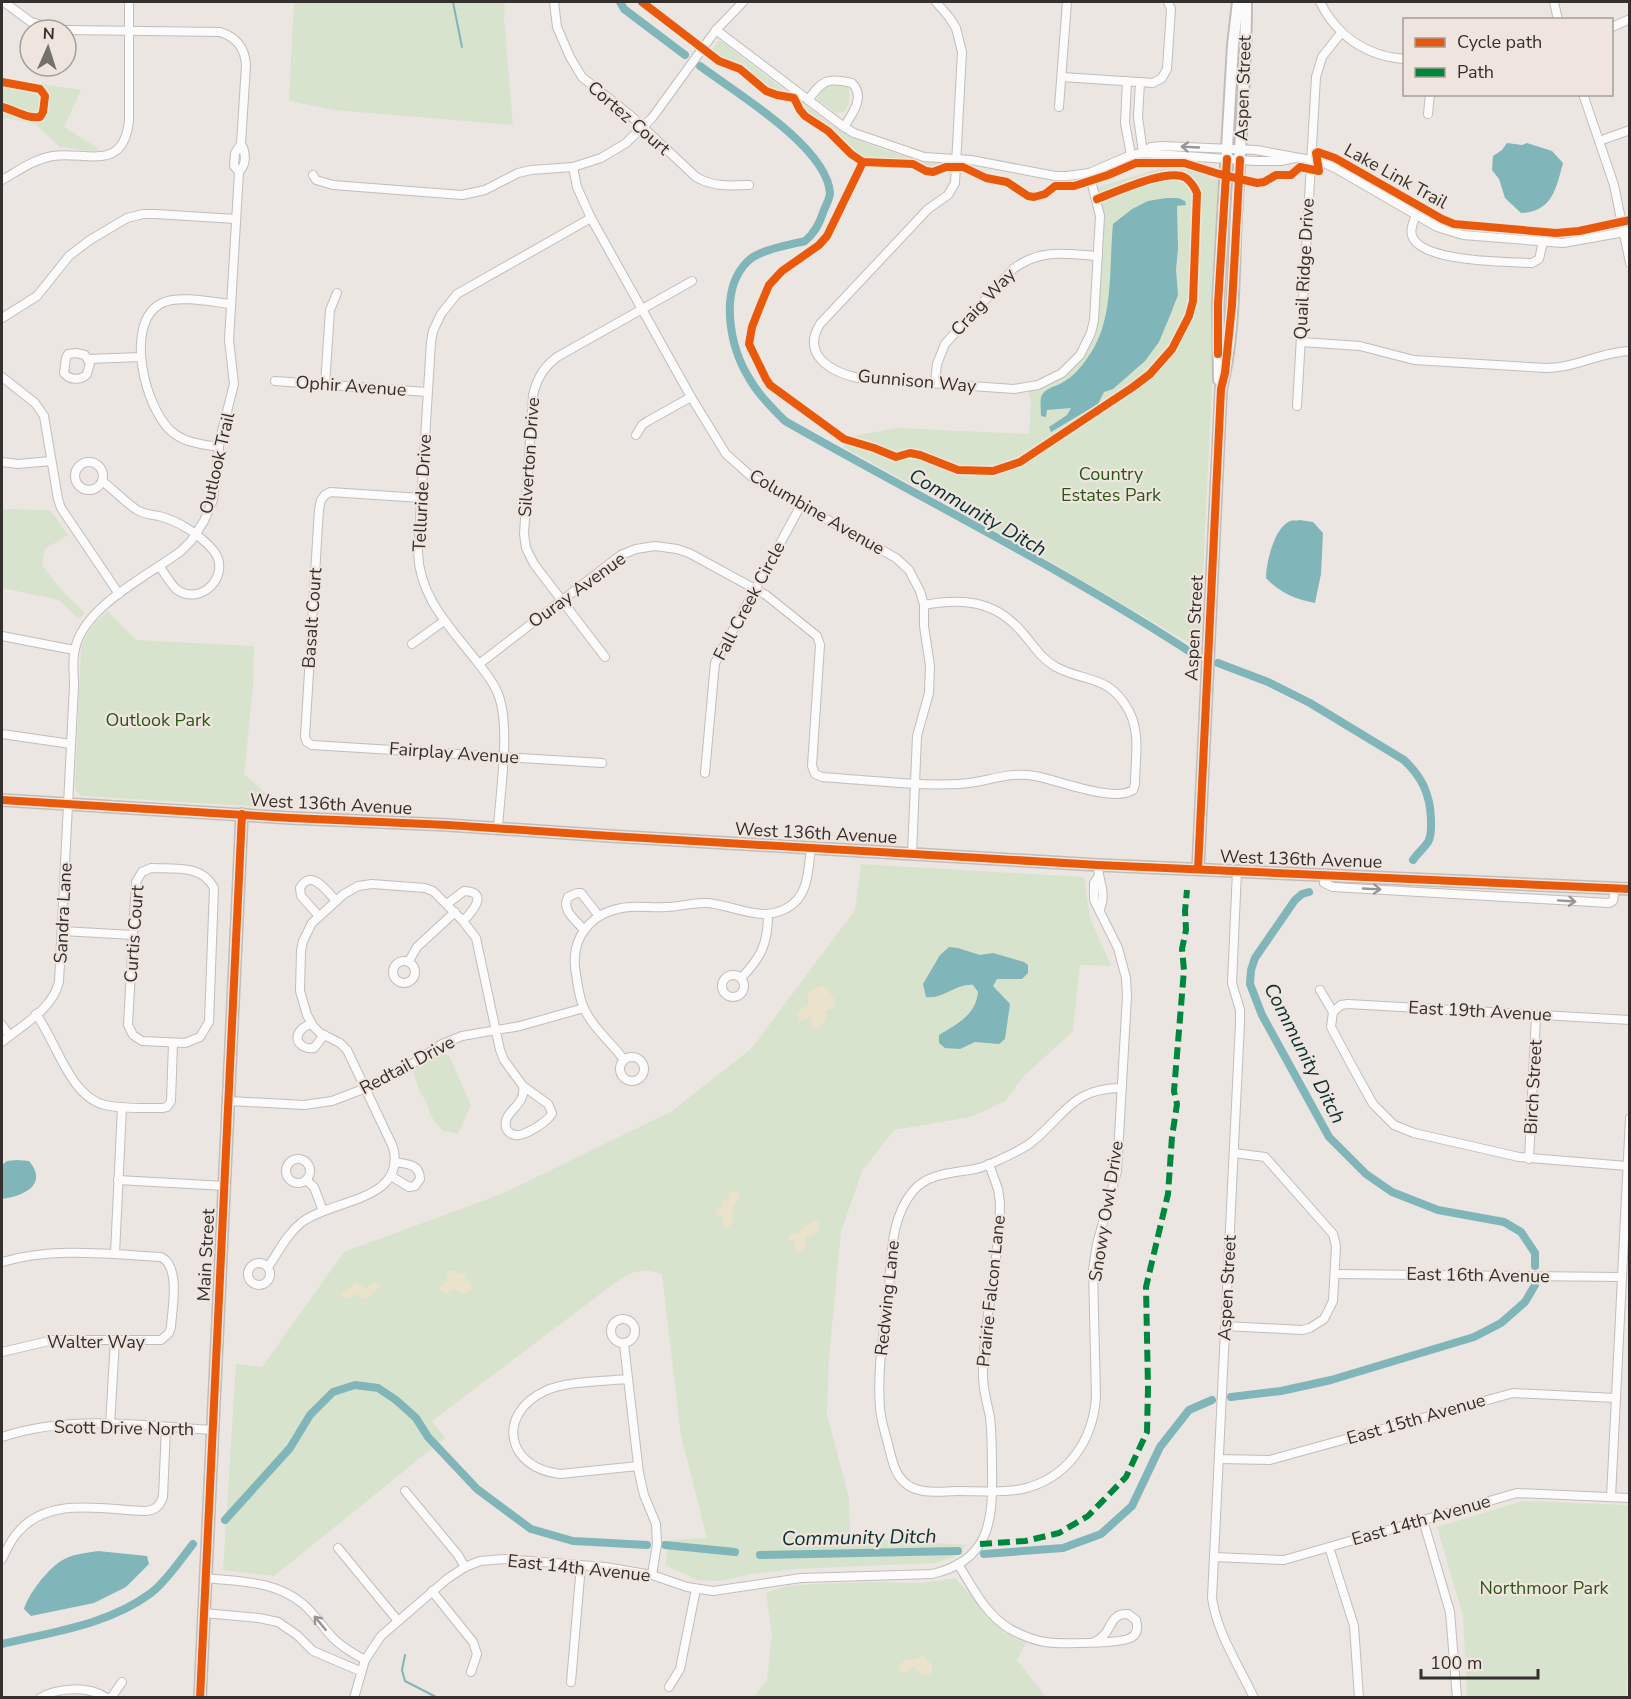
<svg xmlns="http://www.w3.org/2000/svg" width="1631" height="1699" font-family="'Nunito Sans',sans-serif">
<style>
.green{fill:#d7e3cd}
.sand{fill:#eae2cb}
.water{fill:#80b5b9}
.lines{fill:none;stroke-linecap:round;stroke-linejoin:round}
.stream{stroke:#80b5b9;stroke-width:2}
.canal{stroke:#80b5b9;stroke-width:8}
.street-casing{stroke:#c2bdba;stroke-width:10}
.secondary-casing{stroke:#c2bdba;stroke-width:14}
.street{stroke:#fcfbfb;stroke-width:8}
.secondary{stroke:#fcfbfb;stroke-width:10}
.quiet{stroke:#00873e;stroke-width:6;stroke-dasharray:12 6;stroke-linecap:butt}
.cycleway-casing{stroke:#f0e5de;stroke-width:11}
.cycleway{stroke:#e8590c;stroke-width:8}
.oneway{stroke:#989694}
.labels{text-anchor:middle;stroke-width:4.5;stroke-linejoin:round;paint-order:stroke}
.street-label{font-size:18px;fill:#34302d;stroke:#f0e5de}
.park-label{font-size:18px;fill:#295715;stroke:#f0e5de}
.water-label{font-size:20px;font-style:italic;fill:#093135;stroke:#f0e5de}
</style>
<rect width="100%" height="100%" fill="#ece6e2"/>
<g class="green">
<path d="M294,2H505L504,17L513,125L335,110L289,101Z"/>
<path d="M719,41H721L791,95L789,97L772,94L746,73L708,54Z"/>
<path d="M2,78L81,90L64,127L101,150L91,151L60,147L35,124L7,118L2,121Z"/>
<path d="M823,85L849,87V104L843,113L840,111L837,114L817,99L819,96L816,93Z"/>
<path d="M797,98C811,109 824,120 838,129C864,146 914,161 945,162V165L935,170H928L905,162L865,161L828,131L805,116L801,110Z"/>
<path d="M1171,165L1206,172L1222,179L1202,593L1201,627L1203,651L1020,544L843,447L848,437L897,428L1029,434L1031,403L1028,390C1097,377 1098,322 1101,265C1103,238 1106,213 1097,187Z"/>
<path d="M2,509L50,510L68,535L45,549L42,565L62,591L85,613L79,619L59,600L2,588Z"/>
<path d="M108,612L136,640L254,646L253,687L244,774L282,808L81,796L75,789L81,649C86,634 95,620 108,612Z"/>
<path d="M861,864L1084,877L1090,918L1111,966L1080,965L1073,1031L1023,1077L1005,1101L971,1117L894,1130L862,1171L841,1232L829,1358L827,1414L849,1498L850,1534L861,1538L967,1545L953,1557L935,1563L795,1569L752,1574L721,1581L697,1580L665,1565L669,1540L707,1538L681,1436L662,1274C639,1267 632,1272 612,1285L432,1421L445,1438L274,1576L223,1570L236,1364L262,1367L344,1252L504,1193L672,1111L752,1048L855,910Z"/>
<path d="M443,1050L450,1058L471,1105L458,1134L443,1131L430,1115L428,1105L419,1090L413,1071L438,1051Z"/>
<path d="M1523,1501L1629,1505L1630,1624L1626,1697H1467L1463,1616L1437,1527Z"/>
<path d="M955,1578L1005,1633L1026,1643L1017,1660L1046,1697L753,1698L767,1680L772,1634L766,1593L783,1587L813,1584L881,1582L922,1583Z"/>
</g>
<g class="sand">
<path d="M823,985C828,989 831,995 835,1000L833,1008L826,1011V1019L820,1028H815L810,1025L812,1017L800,1021L796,1012L809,1005L807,992Z"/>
<path d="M734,1191L739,1192L740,1198C738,1201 733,1207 732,1211C731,1219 735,1223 727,1228L721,1223L724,1216L717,1217L715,1212L718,1208L723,1206L721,1199L729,1200L728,1194Z"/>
<path d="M815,1220L820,1222C819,1232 815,1236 806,1237L805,1249L798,1252L794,1249L795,1242L790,1241L788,1236L792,1233H798C803,1227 808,1223 815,1220Z"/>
<path d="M449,1271H456L457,1274L466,1273L465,1281H470L472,1286L470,1291L464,1294L453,1289L447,1294L440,1290V1286L447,1281V1274Z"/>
<path d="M374,1282L380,1284V1287L367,1299L361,1298L358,1294L346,1299L342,1297L341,1294L343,1291L349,1288L355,1283H358L366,1289Z"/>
<path d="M924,1655L932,1665V1673L923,1676L913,1666L906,1673L899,1670V1665L905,1660H913Z"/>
</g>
<g class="water">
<path d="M1507,143L1522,145L1527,143L1552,151L1563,163C1556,189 1552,212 1521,213L1505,198L1499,179L1492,170L1493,156L1502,150Z"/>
<path d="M1166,198H1178L1185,201L1186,205L1177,206L1178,249L1176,270L1178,295L1169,318L1159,342L1145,361L1113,389L1104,392L1098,404L1051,432L1049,427L1067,415L1071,408L1047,410L1046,417L1041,416C1041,411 1040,403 1041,397C1044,389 1053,387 1060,384C1074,377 1084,364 1092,351C1114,317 1109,263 1113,224L1132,209L1148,201Z"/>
<path d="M1300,520L1313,522L1323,533L1321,574L1315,603C1295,599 1280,593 1266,578C1266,563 1274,528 1290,521C1293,520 1297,521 1300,520Z"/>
<path d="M949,947L958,948L980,955L993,953L1024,962L1028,965V973L1022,979H997L993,986L1010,1004L1005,1039L999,1044L975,1042L960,1049L945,1048L939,1043V1035C957,1024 976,1015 978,992L973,985C956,983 943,1000 926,997L923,984L940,955Z"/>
<path d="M17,1160L29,1161C49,1185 23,1196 2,1199V1165L7,1161Z"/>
<path d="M98,1551L147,1556L149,1564L126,1587L94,1603L31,1616L24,1609C29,1593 47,1570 61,1561C71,1554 86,1553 98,1551Z"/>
</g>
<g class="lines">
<g class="stream">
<path d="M453,2L462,47"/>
<path d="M405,1655L402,1670L405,1681L438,1698"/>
</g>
<g class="canal">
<path d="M620,2L624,9L685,55"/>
<path d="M700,66C735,92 827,147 830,193C830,198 826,205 824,210C820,223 815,233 805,241C789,245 759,250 748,261C718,290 730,347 749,378C758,394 772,408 785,421C922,499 1066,570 1198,657"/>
<path d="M1218,663L1268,682L1310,703L1404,760C1422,777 1430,794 1431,819C1431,827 1432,835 1428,842C1424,848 1417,854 1413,860"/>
<path d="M1309,892L1302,894L1295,900L1255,958L1251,970L1250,984L1262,1015L1329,1137L1366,1174L1392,1192L1438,1210L1504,1222L1521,1232L1535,1253V1266"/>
<path d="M1231,1397L1281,1391L1331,1380L1474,1337L1501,1323L1525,1302L1535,1285"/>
<path d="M225,1520L290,1448L310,1415L333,1392L355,1385L378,1388L396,1400L416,1418L428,1437L477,1489L531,1529L573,1541L647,1545"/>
<path d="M665,1545L735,1552"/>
<path d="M984,1554L1063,1548L1101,1534L1132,1506L1160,1447L1189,1410L1212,1400"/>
<path d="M760,1555L958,1551"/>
<path d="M2,1644C52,1632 108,1625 151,1593C166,1582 181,1559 193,1544"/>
</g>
<defs>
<g id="street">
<path d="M4,2L31,22L60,30"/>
<path d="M554,2L557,27L570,57L582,77L631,116L696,177C713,187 729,186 749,185"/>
<path d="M936,2L949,17L956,28L962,52L955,183L948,195L928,209L820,324C801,355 831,372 858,378L1014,389L1038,385L1062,373L1080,355L1091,333L1094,320L1100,216L1089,173"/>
<path d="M1320,2C1337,36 1366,56 1404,59"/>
<path d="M1554,2L1558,20"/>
<path d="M1612,27L1630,19"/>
<path d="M716,30L844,127L854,133L924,157L971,160L1055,176H1067L1089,173L1131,155L1143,153L1255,161H1281L1295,158"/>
<path d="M1062,77L1153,83L1162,78L1167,69L1171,9L1168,2"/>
<path d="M1127,81L1125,123L1131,155"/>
<path d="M1140,82L1138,117L1143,153"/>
<path d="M1583,94L1614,185L1630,263"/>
<path d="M808,100C823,80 827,77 852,83C866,97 852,114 844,127"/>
<path d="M1059,107L1067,2"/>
<path d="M1428,114L1430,94"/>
<path d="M1599,141L1630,130"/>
<path d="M1143,153L1151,147L1162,146L1256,150L1322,162L1335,168L1437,227L1463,235L1563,243L1630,231"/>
<path d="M573,167L577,187L591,218L691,397L726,454L753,478L896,558L909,570L920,591L924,605V626L930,666L929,693L917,736L912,854"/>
<path d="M239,172L234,166L235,153L241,144"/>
<path d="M313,175L316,180L333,185L462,195L485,190L518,173L531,170L573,167L601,158L626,143L652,118L716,30L743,2"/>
<path d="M2,180C18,171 34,159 53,156C86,151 124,173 129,120V2"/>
<path d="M1416,216C1413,222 1409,231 1413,238C1425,262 1507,262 1532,263L1539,259L1543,242"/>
<path d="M2,318L37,296L69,256L90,240L127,218L143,214H155L236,219"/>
<path d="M1301,342L1360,346L1414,360L1546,368C1575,368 1601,352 1630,351"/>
<path d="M76,353L85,355L90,363L87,374C81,381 69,380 64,373L66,358L68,354Z"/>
<path d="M88,359L141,357"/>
<path d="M2,377L35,403L44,416L58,499L61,508L119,594"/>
<path d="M275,381L427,392"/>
<path d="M935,383L937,364L945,344L1013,269C1041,248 1065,254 1098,256"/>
<path d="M325,385L330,310L337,293"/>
<path d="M1297,406L1316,77L1322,57L1341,33"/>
<path d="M636,435L642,425L648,421L691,397"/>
<path d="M218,447C202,444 184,443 171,431C145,408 123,322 162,303C179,295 212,302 231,304"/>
<path d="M2,462L18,464L51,461"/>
<circle cx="89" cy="476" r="14"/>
<path d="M102,481C114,490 126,503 137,510C144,514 151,515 159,516C179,521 200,535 213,550C233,574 201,608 176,589C170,583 165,574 160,567"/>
<path d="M325,495L330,492L421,498"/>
<path d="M2,636L74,650"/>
<path d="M412,644L444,621"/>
<path d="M605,657L534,564L526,548L524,534L533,395C537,378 544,367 557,357L692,281"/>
<path d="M479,664L621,555L636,549L655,546L677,549L689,553L766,595L817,636L820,645L812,766L815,774L822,777C867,780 913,786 959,784C986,783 1005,771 1035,776C1058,780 1113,803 1133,790L1135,784C1135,759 1141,734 1129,711C1109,674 1086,683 1056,667C1040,658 1033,644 1021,631C994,600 962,598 924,605"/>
<path d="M2,734L71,744"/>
<path d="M307,742L312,745L602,763"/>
<path d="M307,742L305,737L319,509L321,500L325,495"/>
<path d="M705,773L715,663L801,505"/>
<path d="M498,828C500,792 511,726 498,694C494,683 486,673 478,663C452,629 419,598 418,552L431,342L433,331L441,314L457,294L591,218"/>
<path d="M1098,865C1098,881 1107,892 1100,909"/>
<path d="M151,868C173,869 202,864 214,888L209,1022L200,1037L185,1043L142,1041L133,1035L128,1025L136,882L142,872Z"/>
<path d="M1237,871L1232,983L1240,1010V1023L1212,1598C1217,1633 1239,1666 1254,1698"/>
<path d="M1325,874L1324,883L1333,887L1609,903L1613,901L1615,888"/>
<path d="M1098,877L1094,883V900L1118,948L1126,978L1127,996L1117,1171L1097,1244L1093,1270L1096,1397C1093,1441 1067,1479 1022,1489C1002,1493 979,1491 959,1491C940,1491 917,1496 903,1481C894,1472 892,1459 889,1448C886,1435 881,1422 880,1408C877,1371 883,1336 888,1300C892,1264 888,1221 913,1191C928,1173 954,1173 975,1169C984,1167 993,1163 1001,1159C1012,1154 1023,1149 1032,1142C1066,1114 1072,1088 1122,1088"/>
<path d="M447,904L464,891C490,892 472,912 463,921"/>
<path d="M319,916L301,896L300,888C311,868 327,891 336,901"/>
<path d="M583,929C575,919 561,910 568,897L577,893H581L599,916"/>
<path d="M62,931L133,935"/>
<circle cx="404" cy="972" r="11"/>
<path d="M409,961L417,947L455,912"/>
<circle cx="733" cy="986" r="11"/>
<path d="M741,978C761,958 768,943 768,915"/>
<path d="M1320,990L1333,1012"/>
<path d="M1333,1012L1331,1027L1353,1068L1373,1104L1394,1125L1414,1133L1519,1157L1627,1166"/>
<path d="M1333,1012L1341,1005L1348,1004L1630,1020"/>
<path d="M36,1014C56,1041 70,1097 105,1105C123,1109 143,1108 162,1108L167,1107L171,1101L173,1043"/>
<path d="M311,1023C310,1024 302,1028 302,1029C291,1039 302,1050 314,1048L324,1035"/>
<path d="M2,1025L9,1035"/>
<path d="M2,1042C22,1025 52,1010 59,982L74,686C74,674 72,660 75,649C84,606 148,576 181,551L191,541L204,521L213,500L220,439L234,384L229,340L239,172C247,164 246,152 241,144L246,65C245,48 236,37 220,32L66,30"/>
<circle cx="632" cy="1069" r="12"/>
<path d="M624,1060C613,1044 596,1031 587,1014C580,1002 578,988 576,974C569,937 592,910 630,907C642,906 654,908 666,907C680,907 694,902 707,903C734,905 761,923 787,908C809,896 808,870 811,848"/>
<path d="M523,1086L548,1104L552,1113C549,1121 524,1137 515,1135C510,1134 510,1133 507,1130C499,1112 527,1107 523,1086Z"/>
<path d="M229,1101L304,1105L332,1101L366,1088L406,1068L442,1044L462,1036L520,1026L584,1008"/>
<path d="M1529,1159L1536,1015"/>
<circle cx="298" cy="1171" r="12"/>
<path d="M391,1176L409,1187L415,1186L420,1179C420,1164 407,1164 395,1162"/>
<path d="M118,1180L225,1186"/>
<path d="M306,1180L314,1187L323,1211"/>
<path d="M115,1254L122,1107"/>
<path d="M2,1262C53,1247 108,1254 161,1257C181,1267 172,1308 171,1327L169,1333L161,1340H53L2,1352"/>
<circle cx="259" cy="1274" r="11"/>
<path d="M268,1267C279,1251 287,1234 302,1222C333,1199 407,1201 393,1147L347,1050L340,1043L320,1033L313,1026L307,1015L300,991L301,951L303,941L312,923L344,894L358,886L372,884L425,888L433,891L463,921L476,938L500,1050L504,1060L523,1086"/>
<path d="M1335,1274L1621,1277"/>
<circle cx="623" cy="1331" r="12"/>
<path d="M1225,1326L1302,1330L1310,1328L1324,1319L1333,1301L1336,1246L1333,1234L1265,1157L1234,1153"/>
<path d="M624,1344L639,1473L644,1495L656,1524L657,1544L652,1575"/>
<path d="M628,1379C606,1381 565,1381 545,1391C496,1414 506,1468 560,1474L638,1466"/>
<path d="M110,1425L115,1340"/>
<path d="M2,1437C69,1414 143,1426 213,1430"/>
<path d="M1219,1459L1270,1460L1513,1393L1615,1398"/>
<path d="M405,1491L458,1555L465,1567"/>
<path d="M1611,1497L1630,1118"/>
<path d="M1423,1520L1450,1612L1457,1698"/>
<path d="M1329,1547L1354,1626L1359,1698"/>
<path d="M338,1548L398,1621"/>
<path d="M1214,1557L1284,1560L1517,1493L1630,1498"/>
<path d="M2,1559C7,1549 11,1539 19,1531C50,1496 104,1510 145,1511C154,1511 160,1506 163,1497L166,1427"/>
<path d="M958,1564C973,1588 985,1614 1010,1629C1021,1635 1033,1640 1045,1642C1057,1644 1124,1644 1132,1637C1138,1633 1138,1627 1136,1620L1128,1614C1107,1613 1114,1634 1094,1642"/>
<path d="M205,1578C240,1582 274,1580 303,1604C315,1614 323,1628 334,1639C343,1648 354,1654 365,1660"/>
<path d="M432,1591L473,1642L477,1654L471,1672"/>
<path d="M204,1613L259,1618L278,1622L297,1635L313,1651L360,1671"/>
<path d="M571,1682L581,1565"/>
<path d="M669,1687L680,1669L696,1589"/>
<path d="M40,1698C58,1687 89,1686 107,1698"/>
<path d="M111,1698L122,1682"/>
<path d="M354,1698L365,1660L381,1636L447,1579L465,1567L480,1561L504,1559L605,1567L652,1575L687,1587L713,1591L801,1578L932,1574C989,1561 993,1522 992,1472C992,1453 992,1435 990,1417C987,1402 982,1387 983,1371C984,1315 1000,1259 1000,1203L998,1189L989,1164"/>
</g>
<g id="secondary">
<path d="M1219,380L1218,304L1233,45L1238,2"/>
<path d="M2,800L291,818L448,825L610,836L1098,865L1630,889"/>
<path d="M1198,869L1221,389C1235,334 1233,273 1236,216C1240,145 1246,73 1246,2"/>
<path d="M200,1698L242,814"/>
</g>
</defs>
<use href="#street" class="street-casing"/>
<use href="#secondary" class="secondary-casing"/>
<use href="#street" class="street"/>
<use href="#secondary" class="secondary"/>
<path class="quiet" d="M980,1544L1025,1541L1059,1533L1088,1516L1126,1477L1147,1432L1148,1388L1146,1287L1168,1194L1172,1137L1177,1104L1174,1091L1184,970L1182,949L1186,930L1185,911L1187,890"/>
<defs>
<g id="cycleway">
<path d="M642,2L719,61L740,69L766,91L777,95L794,98L800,110L805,116L828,131L851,154L863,162L913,164L926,171L933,172L946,167H963L986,178L1007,182L1028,196L1034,197L1045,194L1055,186H1074L1108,175L1136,163H1184L1219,174L1257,183L1264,182L1276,175H1291L1300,167L1319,171L1316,153L1318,152L1335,158L1442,219L1454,224L1556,233L1579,231L1630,220"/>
<path d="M2,82L40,89L45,96L43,112L40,117C26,119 15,110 2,107"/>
<path d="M863,162L827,236L819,245L782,271L769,285L761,304L752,327L749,344L766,379L770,385L844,439L874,448L896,457L910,453L920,455L958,470L993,471L1020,462L1133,387L1150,374L1172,349L1189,316L1193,301L1197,193C1195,188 1191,182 1186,178C1169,167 1116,192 1097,199"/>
<path d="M1218,354V304L1227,159"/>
<path d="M2,800L291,818L448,825L610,836L1098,865L1630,889"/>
<path d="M1198,869L1221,389L1225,373L1232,305L1240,160"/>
<path d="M200,1698L242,814"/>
</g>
</defs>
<use href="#cycleway" class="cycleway-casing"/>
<use href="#cycleway" class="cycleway"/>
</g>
<defs><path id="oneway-shaft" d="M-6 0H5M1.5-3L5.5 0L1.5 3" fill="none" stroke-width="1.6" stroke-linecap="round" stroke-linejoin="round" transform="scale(1.5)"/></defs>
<g class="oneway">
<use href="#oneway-shaft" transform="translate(1190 147) rotate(-177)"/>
<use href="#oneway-shaft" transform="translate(1372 889) rotate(3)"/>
<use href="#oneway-shaft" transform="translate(1567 901) rotate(4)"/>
<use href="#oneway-shaft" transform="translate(320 1623) rotate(-130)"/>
</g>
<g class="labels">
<g class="street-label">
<text transform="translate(1243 88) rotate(-88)" y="6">Aspen Street</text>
<text transform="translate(629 118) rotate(41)" y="6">Cortez Court</text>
<text transform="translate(1396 176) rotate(29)" y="6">Lake Link Trail</text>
<text transform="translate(1304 269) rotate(-87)" y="6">Quail Ridge Drive</text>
<text transform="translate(983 302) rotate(-47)" y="6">Craig Way</text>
<text transform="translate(917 381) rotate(5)" y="6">Gunnison Way</text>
<text transform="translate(351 386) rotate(4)" y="6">Ophir Avenue</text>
<text transform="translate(529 457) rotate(-86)" y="6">Silverton Drive</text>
<text transform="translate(217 463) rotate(-77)" y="6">Outlook Trail</text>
<text transform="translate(422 493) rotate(-87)" y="6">Telluride Drive</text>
<text transform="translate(817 512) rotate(30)" y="6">Columbine Avenue</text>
<text transform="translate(577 590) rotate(-36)" y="6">Ouray Avenue</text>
<text transform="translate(749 601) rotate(-62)" y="6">Fall Creek Circle</text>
<text transform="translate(312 618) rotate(-86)" y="6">Basalt Court</text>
<text transform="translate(1194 628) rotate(-87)" y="6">Aspen Street</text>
<text transform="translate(454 753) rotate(4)" y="6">Fairplay Avenue</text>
<text transform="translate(331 804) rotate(3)" y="6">West 136th Avenue</text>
<text transform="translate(816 833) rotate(3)" y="6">West 136th Avenue</text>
<text transform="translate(1301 859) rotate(2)" y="6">West 136th Avenue</text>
<text transform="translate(63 913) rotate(-87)" y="6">Sandra Lane</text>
<text transform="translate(134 934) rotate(-86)" y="6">Curtis Court</text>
<text transform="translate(1480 1011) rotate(3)" y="6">East 19th Avenue</text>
<text transform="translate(407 1065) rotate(-28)" y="6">Redtail Drive</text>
<text transform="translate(1533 1087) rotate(-87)" y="6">Birch Street</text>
<text transform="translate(1106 1211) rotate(-81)" y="6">Snowy Owl Drive</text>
<text transform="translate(206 1255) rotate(-87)" y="6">Main Street</text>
<text transform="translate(1478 1275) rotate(1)" y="6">East 16th Avenue</text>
<text transform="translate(1227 1288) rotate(-87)" y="6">Aspen Street</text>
<text transform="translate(991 1291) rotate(-84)" y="6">Prairie Falcon Lane</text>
<text transform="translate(887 1298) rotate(-84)" y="6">Redwing Lane</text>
<text x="96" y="1348">Walter Way</text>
<text transform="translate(1416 1419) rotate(-16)" y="6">East 15th Avenue</text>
<text transform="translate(124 1428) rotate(1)" y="6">Scott Drive North</text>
<text transform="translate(1421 1520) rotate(-16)" y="6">East 14th Avenue</text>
<text transform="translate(579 1568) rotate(6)" y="6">East 14th Avenue</text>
</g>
<g class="park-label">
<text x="1111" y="480">Country<tspan x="1111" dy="21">Estates Park</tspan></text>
<text x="158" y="726">Outlook Park</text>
<text x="1544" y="1594">Northmoor Park</text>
</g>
<g class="water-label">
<text transform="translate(978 512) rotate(30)" y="7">Community Ditch</text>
<text transform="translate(1305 1053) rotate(63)" y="7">Community Ditch</text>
<text transform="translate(859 1537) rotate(-1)" y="7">Community Ditch</text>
</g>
</g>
<rect width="1631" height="1699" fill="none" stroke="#34302d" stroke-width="6"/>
<rect x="1403" y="18" width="210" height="78" fill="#f0e5de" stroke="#a59d97" stroke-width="1.5"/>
<rect x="1415" y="38" width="30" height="9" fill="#e8590c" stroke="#a59d97" stroke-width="1.5"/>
<text x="1457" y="48" font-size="18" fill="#34302d">Cycle path</text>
<rect x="1415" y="68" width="30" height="9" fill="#00873e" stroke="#a59d97" stroke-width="1.5"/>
<text x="1457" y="78" font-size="18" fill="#34302d">Path</text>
<g transform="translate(48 48) rotate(3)"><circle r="28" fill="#f0e5de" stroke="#a59d97" stroke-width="1.5"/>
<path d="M0-4.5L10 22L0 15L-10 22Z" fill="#74706c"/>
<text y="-9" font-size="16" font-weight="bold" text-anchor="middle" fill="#34302d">N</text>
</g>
<path d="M1421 1669v9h117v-9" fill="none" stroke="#34302d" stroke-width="3"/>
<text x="1430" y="1669" font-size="18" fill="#34302d" stroke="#f0e5de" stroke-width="4.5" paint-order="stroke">100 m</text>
</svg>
